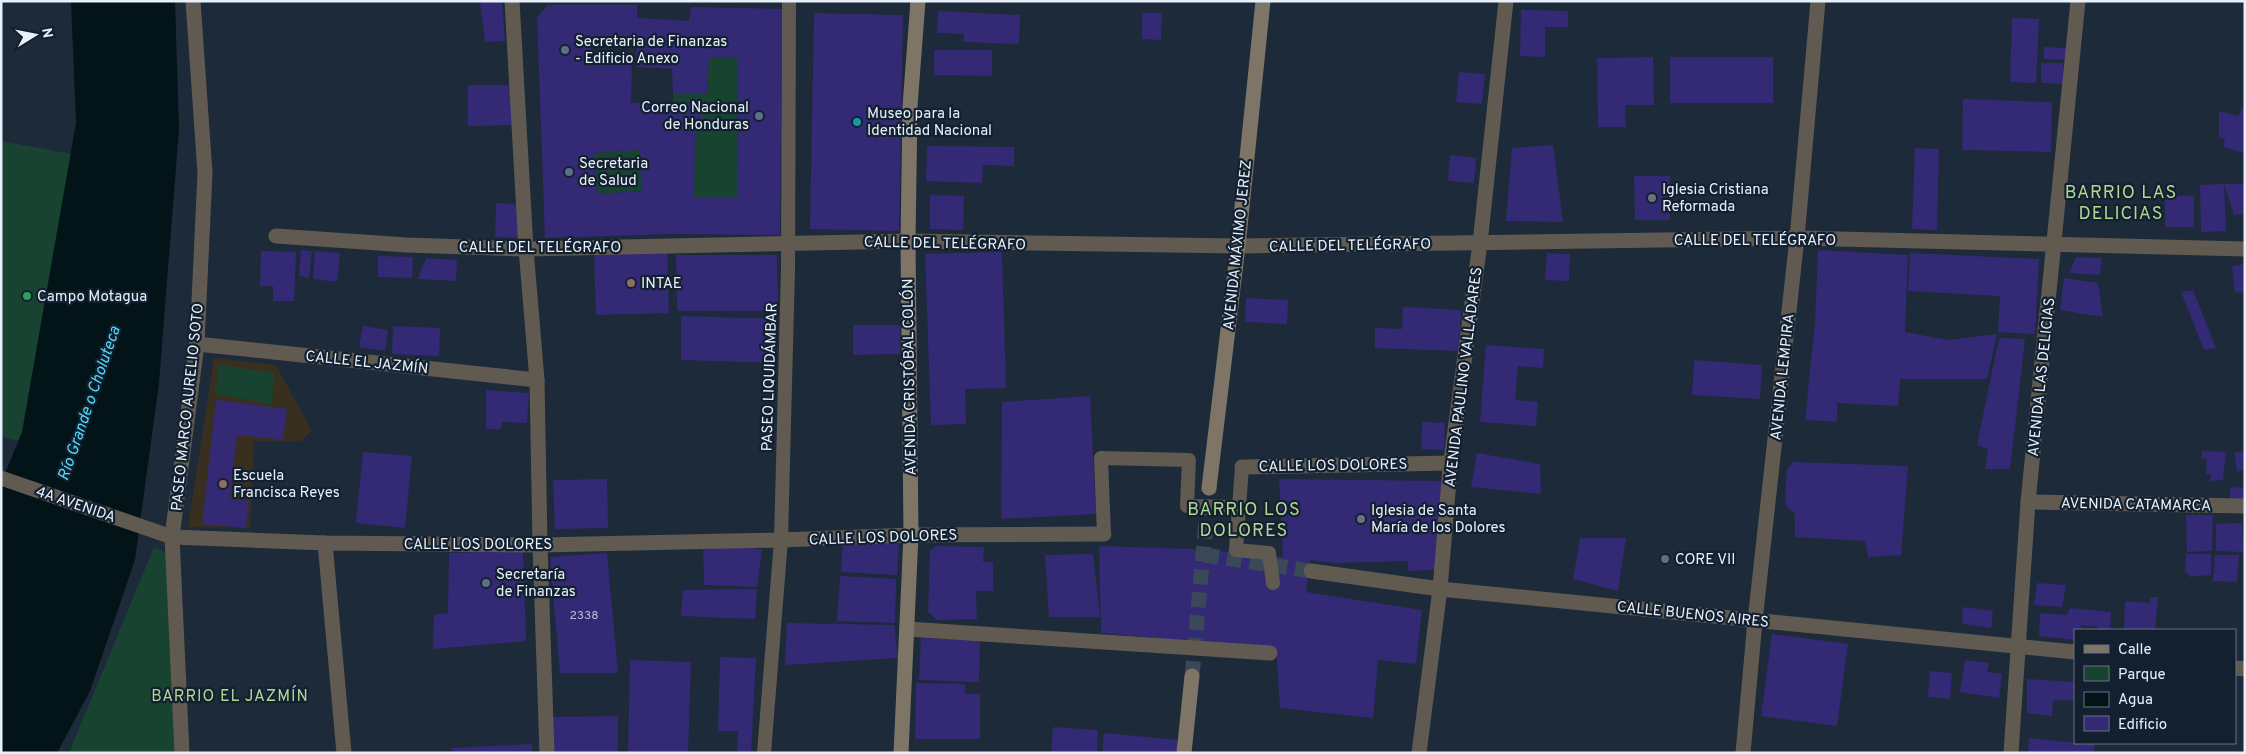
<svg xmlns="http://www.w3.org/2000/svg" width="2246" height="754" font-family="Overpass,sans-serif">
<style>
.education{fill:#382f1f}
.green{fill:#184330}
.water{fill:#031418}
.building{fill:#342975;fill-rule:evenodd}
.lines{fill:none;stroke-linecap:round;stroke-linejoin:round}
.minor-tunnel{stroke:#3a4857;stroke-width:15;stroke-dasharray:15 8;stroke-linecap:butt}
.secondary-tunnel{stroke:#3a4857;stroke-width:15;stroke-dasharray:15 8;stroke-linecap:butt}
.pedestrian{stroke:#605a51;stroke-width:14}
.minor{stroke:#605a51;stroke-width:15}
.tertiary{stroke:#605a51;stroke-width:15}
.secondary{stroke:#7f7567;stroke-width:15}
.service-dot{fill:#5c6f8a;stroke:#132030;stroke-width:2}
.culture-dot{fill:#0f9aa8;stroke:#132030;stroke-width:2}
.worship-dot{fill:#6b7280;stroke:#132030;stroke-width:2}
.education-dot{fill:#8d6e63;stroke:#132030;stroke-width:2}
.leisure-dot{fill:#2e9e5b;stroke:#132030;stroke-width:2}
.labels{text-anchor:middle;stroke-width:4.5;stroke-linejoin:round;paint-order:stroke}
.number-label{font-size:12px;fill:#babeda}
.poi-label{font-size:15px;fill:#e7f0fb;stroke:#132030;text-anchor:start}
.street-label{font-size:15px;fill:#e7f0fb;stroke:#132030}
.water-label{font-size:16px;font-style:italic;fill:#51dbf9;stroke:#132030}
.neighbourhood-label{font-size:16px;letter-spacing:1px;fill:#b2d894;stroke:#132030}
.quarter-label{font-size:18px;letter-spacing:1px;fill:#b2d894;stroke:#132030}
</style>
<rect width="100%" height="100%" fill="#1c2a3a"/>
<path class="education" d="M214,358L276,365L312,431L301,441H254L250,528L188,527Z"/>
<g class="green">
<path d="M709,57L738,58L737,197H694L695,128H702V103H673V93H707Z"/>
<path d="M1,141L78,155L26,442L1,437Z"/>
<path d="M639,150L642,191L597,194L594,153Z"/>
<path d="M219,365L274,373L272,404L215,394Z"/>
<path d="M154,547L167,553L177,753H69Z"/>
</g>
<path class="water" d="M71,1H175L179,129L159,383L135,560L90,691L57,753H1V483L22,432L76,123Z"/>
<g class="building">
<path d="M502,1L505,41L485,42L480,2Z"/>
<path d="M548,5H637V18L689,21L691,7L782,9L780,235L672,234L545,238L537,17ZM591,37H637L636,67L672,69L673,93H707L709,57L738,58L737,197H694L695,128H702V103H631L632,63L591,62ZM639,150L642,191L597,194L594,153Z"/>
<path d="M1521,10L1568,11V27H1545V57L1520,56Z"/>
<path d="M938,11L1020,15L1019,44L963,42L964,34L937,33Z"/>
<path d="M814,13L903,15L899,231L810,229Z"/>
<path d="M1142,13H1162L1161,40L1142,39Z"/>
<path d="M2012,18L2039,19L2036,83L2010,82Z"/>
<path d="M2044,47L2067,48L2066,60L2044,59Z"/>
<path d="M934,50H992V76L934,75Z"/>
<path d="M1653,57L1654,105H1625L1626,127H1598L1597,58Z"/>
<rect x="1670" y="57" width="103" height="46"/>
<path d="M2041,63H2063V84L2041,83Z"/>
<path d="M1459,72L1485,74L1482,104L1456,102Z"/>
<path d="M468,85H514L515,125L468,126Z"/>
<path d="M1963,99L2052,102L2051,152L1962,150Z"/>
<path d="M2242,108L2245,110V153L2223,147L2225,139L2219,138V111L2238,116Z"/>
<path d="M1553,145L1563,222L1506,221L1512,148Z"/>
<path d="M927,146L1014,147V166L983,165L982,183L926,181Z"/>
<path d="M1915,148L1939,149L1937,230L1912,229Z"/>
<path d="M1450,155L1476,158L1474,183L1448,181Z"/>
<path d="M1634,176H1670V220H1635Z"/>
<path d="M2224,184L2226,231L2201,232L2200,185L2224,184H2245V214L2234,215Z"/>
<path d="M930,195L964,196L963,230L930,229Z"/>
<rect x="2165" y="196" width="29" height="31"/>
<path d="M496,203L521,205L523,238L495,237Z"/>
<path d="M301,250L312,251L309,278L299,276Z"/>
<path d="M1818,250L1908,255L1905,332L1948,340L1997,334L1987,379H1900L1898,406L1837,403V422L1805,420L1815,322Z"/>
<path d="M261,251L296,252L294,301H273V286H260Z"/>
<path d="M315,251L340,253L337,282L313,279Z"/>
<path d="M667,251L669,313L596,315L594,253Z"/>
<path d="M1002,252L1006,388L965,389L966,424L931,425L925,254Z"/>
<path d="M1547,253L1570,254L1569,281L1545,280Z"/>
<path d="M1910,253L2039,259L2035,334L1998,332L2000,296L1908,291Z"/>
<path d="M676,255H777L778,311H677Z"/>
<path d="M378,256L413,257L412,278L378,277Z"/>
<path d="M2076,257L2102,258L2100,275L2069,273Z"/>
<path d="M426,258L457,260L456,281L418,279Z"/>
<path d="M2245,264V292L2235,293L2232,266Z"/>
<path d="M2064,278L2098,283L2103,317L2060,310Z"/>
<path d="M2193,290L2216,348L2204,350L2181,292Z"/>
<path d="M1246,298L1288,300L1287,324L1245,322Z"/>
<path d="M1403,307L1461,310L1459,351L1375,348V328L1402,329Z"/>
<path d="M681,316L776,319V363L681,360Z"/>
<path d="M853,325H900V354L853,355Z"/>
<path d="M363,326L388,330L385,351L359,347Z"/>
<path d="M393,326L440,328L439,356L392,354Z"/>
<path d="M1999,338L2025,339L2010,469H1985L1988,449L1977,445Z"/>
<path d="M1486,345L1544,349L1543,368L1518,366L1515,400L1538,402L1536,426L1480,422Z"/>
<path d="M1694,360L1762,365L1760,399L1692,395Z"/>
<path d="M486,390L529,393L527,423L502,422L501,429H486Z"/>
<path d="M1090,396L1096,514L1001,519L1002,402Z"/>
<path d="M216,400L287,409L283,440L237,435L230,499L249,501L246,528L202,524Z"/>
<path d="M1422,422L1445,423L1444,450L1421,449Z"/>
<path d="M2202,451L2226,452L2223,480L2210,481L2211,474H2206L2207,458L2201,459Z"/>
<path d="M2245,451V469L2237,472L2234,453Z"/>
<path d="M363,452L412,456L405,528L356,523Z"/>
<path d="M1477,453L1540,464L1541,494L1471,487Z"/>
<path d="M1793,462L1908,466L1901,555L1868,557L1865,541L1795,537V514L1787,507L1785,499L1787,470Z"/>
<path d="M607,479L608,528L555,529L553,480Z"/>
<path d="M1279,479L1444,481L1436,570L1408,571V561L1336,563L1310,560L1306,592L1422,610L1416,664L1378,660L1373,718L1280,708L1276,649L1101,633L1099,546L1193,549L1283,557Z"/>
<path d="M2230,487L2245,488V501H2230Z"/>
<path d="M2186,515H2213L2212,551L2187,552Z"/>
<path d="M2242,523L2243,552L2216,551V524Z"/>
<path d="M1580,538H1626L1618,591L1573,579Z"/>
<path d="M843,542H895L899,545L897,575L841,572Z"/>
<path d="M703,545L762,549L757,587L704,585Z"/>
<path d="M937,546L984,547L983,562H993V591H976L977,619L937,620L928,612L930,550Z"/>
<path d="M523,551L526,641L433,649L434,615L448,613L449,553Z"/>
<path d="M607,553L618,673H560L550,557Z"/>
<path d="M1093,554L1100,617H1049L1045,555Z"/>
<path d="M2186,554H2211V575L2189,577V573H2185Z"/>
<path d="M2215,555H2239L2237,582L2213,581Z"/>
<path d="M840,576L896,579L895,623L837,621Z"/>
<path d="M2037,583L2066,585L2062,607L2034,605Z"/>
<path d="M757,589L755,619L681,616L683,590Z"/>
<path d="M2150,597H2158L2155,630H2124L2125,601L2149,603Z"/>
<path d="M1963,607L1993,611L1991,628L1962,624Z"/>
<path d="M2070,608L2111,612L2110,630H2097L2098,627L2081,625V630H2075V640L2039,636L2040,613L2067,615Z"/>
<path d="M787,623L894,625L898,658L785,665Z"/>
<path d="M1772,634L1848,644L1837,726L1761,716Z"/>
<path d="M921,638L980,640L979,682L919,680Z"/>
<path d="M720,657L756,658L751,753H737L738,731H718Z"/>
<path d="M630,660L691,662L688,753H628Z"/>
<path d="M1965,660L1989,663L1987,672L2002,674L1999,698L1960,692Z"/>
<path d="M1930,671L1952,673L1950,699L1928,697Z"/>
<path d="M2027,679L2075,682L2073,700H2053L2052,716L2027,713Z"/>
<path d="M916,683L965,684V694H980V739H915Z"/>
<path d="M618,716V753H554L552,717Z"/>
<path d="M1053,727L1098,730L1097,753H1051Z"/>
<path d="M1104,733L1179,740L1177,753H1102Z"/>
<path d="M2029,738L2075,743L2095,744L2093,753H2028Z"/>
<path d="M532,744V753H452L451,748Z"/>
</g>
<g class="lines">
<path class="minor-tunnel" d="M1204,555L1311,571"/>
<path class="secondary-tunnel" d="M1192,676L1209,488"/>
<g class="pedestrian">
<path d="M1239,507L1236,550L1269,553L1273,583"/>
<path d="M1104,534L1101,458L1189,460L1187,506L1239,507L1242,467"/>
<path d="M764,753L781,540L788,268L789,1"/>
</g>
<g class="minor">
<path d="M512,1L526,249L537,380L540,545L547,753"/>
<path d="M276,236L407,245L526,249L908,241L1238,246L1797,238L2245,249"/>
<path d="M197,344L537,380"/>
<path d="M1242,467L1451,463"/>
<path d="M1,478L172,537L325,543L540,545L781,540L911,535L1104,534"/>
<path d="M2028,502L2245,506"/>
<path d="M325,543L344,753"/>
<path d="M1311,571L1440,589L2075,652"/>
<path d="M907,629L1270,653"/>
<path d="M2235,668L2245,669"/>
<path d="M1419,753L1440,589L1450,468L1480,243L1506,1"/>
<path d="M1743,753L1755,621L1797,238L1818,1"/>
<path d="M2011,753L2028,502L2078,1"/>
</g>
<path class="tertiary" d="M182,753L172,537L197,344L205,173L193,1"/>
<g class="secondary">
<path d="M1209,488L1238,246L1263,1"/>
<path d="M901,753L911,535L908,241L910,106L918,1"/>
<path d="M1184,753L1192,676"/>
</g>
</g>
<g class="service-dot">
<circle cx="565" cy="50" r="5"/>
<circle cx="759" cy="116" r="5"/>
<circle cx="569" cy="172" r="5"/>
<circle cx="1665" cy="559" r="5"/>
<circle cx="486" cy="583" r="5"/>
</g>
<circle class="culture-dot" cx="857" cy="122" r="5"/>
<g class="worship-dot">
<circle cx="1652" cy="198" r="5"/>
<circle cx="1361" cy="519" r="5"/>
</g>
<g class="education-dot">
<circle cx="631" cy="283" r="5"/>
<circle cx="223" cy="484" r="5"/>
</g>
<circle class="leisure-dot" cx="27" cy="296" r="5"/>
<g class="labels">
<g class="number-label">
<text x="584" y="619">2338</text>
</g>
<g class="poi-label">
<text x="575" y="46">Secretaria de Finanzas<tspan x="575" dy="17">- Edificio Anexo</tspan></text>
<text x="749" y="112" text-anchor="end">Correo Nacional<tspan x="749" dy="17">de Honduras</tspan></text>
<text x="867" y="118">Museo para la<tspan x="867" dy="17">Identidad Nacional</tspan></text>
<text x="579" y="168">Secretaria<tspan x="579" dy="17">de Salud</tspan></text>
<text x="1662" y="194">Iglesia Cristiana<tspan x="1662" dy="17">Reformada</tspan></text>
<text x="641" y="288">INTAE</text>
<text x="37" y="301">Campo Motagua</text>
<text x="233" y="480">Escuela<tspan x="233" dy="17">Francisca Reyes</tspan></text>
<text x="1371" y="515">Iglesia de Santa<tspan x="1371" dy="17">María de los Dolores</tspan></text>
<text x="1675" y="564">CORE VII</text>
<text x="496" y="579">Secretaría<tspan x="496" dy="17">de Finanzas</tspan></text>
</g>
<g class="street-label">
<text x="1755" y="245">CALLE DEL TELÉGRAFO</text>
<text transform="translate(945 243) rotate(1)" y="5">CALLE DEL TELÉGRAFO</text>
<text transform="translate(1237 245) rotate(-84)" y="5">AVENIDA MÁXIMO JEREZ</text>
<text transform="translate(1350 245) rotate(-1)" y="5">CALLE DEL TELÉGRAFO</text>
<text x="540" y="252">CALLE DEL TELÉGRAFO</text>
<text transform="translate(367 362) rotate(6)" y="5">CALLE EL JAZMÍN</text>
<text transform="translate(769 377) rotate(-88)" y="5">PASEO LIQUIDÁMBAR</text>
<text transform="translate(909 377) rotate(-91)" y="5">AVENIDA CRISTÓBAL COLÓN</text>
<text transform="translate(1463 377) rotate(-83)" y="5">AVENIDA PAULINO VALLADARES</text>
<text transform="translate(1782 377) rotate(-84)" y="5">AVENIDA LEMPIRA</text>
<text transform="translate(2041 377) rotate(-84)" y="5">AVENIDA LAS DELICIAS</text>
<text transform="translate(187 407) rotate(-84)" y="5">PASEO MARCO AURELIO SOTO</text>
<text transform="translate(1333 465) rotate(-1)" y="5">CALLE LOS DOLORES</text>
<text transform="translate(76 504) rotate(19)" y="5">4A AVENIDA</text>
<text transform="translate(2136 504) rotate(1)" y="5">AVENIDA CATAMARCA</text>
<text transform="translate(883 537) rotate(-2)" y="5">CALLE LOS DOLORES</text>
<text x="478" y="549">CALLE LOS DOLORES</text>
<text transform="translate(1693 614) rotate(6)" y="5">CALLE BUENOS AIRES</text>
</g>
<g class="water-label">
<text transform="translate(88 403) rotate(-71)" y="6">Río Grande o Choluteca</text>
</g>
<g class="neighbourhood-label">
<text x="230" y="701">BARRIO EL JAZMÍN</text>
</g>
<g class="quarter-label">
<text x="2121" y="198">BARRIO LAS<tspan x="2121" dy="21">DELICIAS</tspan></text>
<text x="1244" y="515">BARRIO LOS<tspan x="1244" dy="21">DOLORES</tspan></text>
</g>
</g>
<rect width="2246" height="754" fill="none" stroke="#e7f0fb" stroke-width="5"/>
<rect x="2074" y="629" width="162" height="115" fill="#132030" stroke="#687381"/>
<rect x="2084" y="645" width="25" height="8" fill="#7f7567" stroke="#687381"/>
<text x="2118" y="654" font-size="15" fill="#e7f0fb">Calle</text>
<rect x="2084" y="666" width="25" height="15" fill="#184330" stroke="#687381"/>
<text x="2118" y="679" font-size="15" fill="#e7f0fb">Parque</text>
<rect x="2084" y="692" width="25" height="15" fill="#031418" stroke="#687381"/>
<text x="2118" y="704" font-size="15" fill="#e7f0fb">Agua</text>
<rect x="2084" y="716" width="25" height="15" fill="#342975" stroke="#687381"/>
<text x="2118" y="729" font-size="15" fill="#e7f0fb">Edificio</text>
<g transform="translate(35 35) rotate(80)" stroke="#132030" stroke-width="4" paint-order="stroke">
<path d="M0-4L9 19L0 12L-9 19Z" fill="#e7f0fb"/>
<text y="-8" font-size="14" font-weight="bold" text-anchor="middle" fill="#e7f0fb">N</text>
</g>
</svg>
